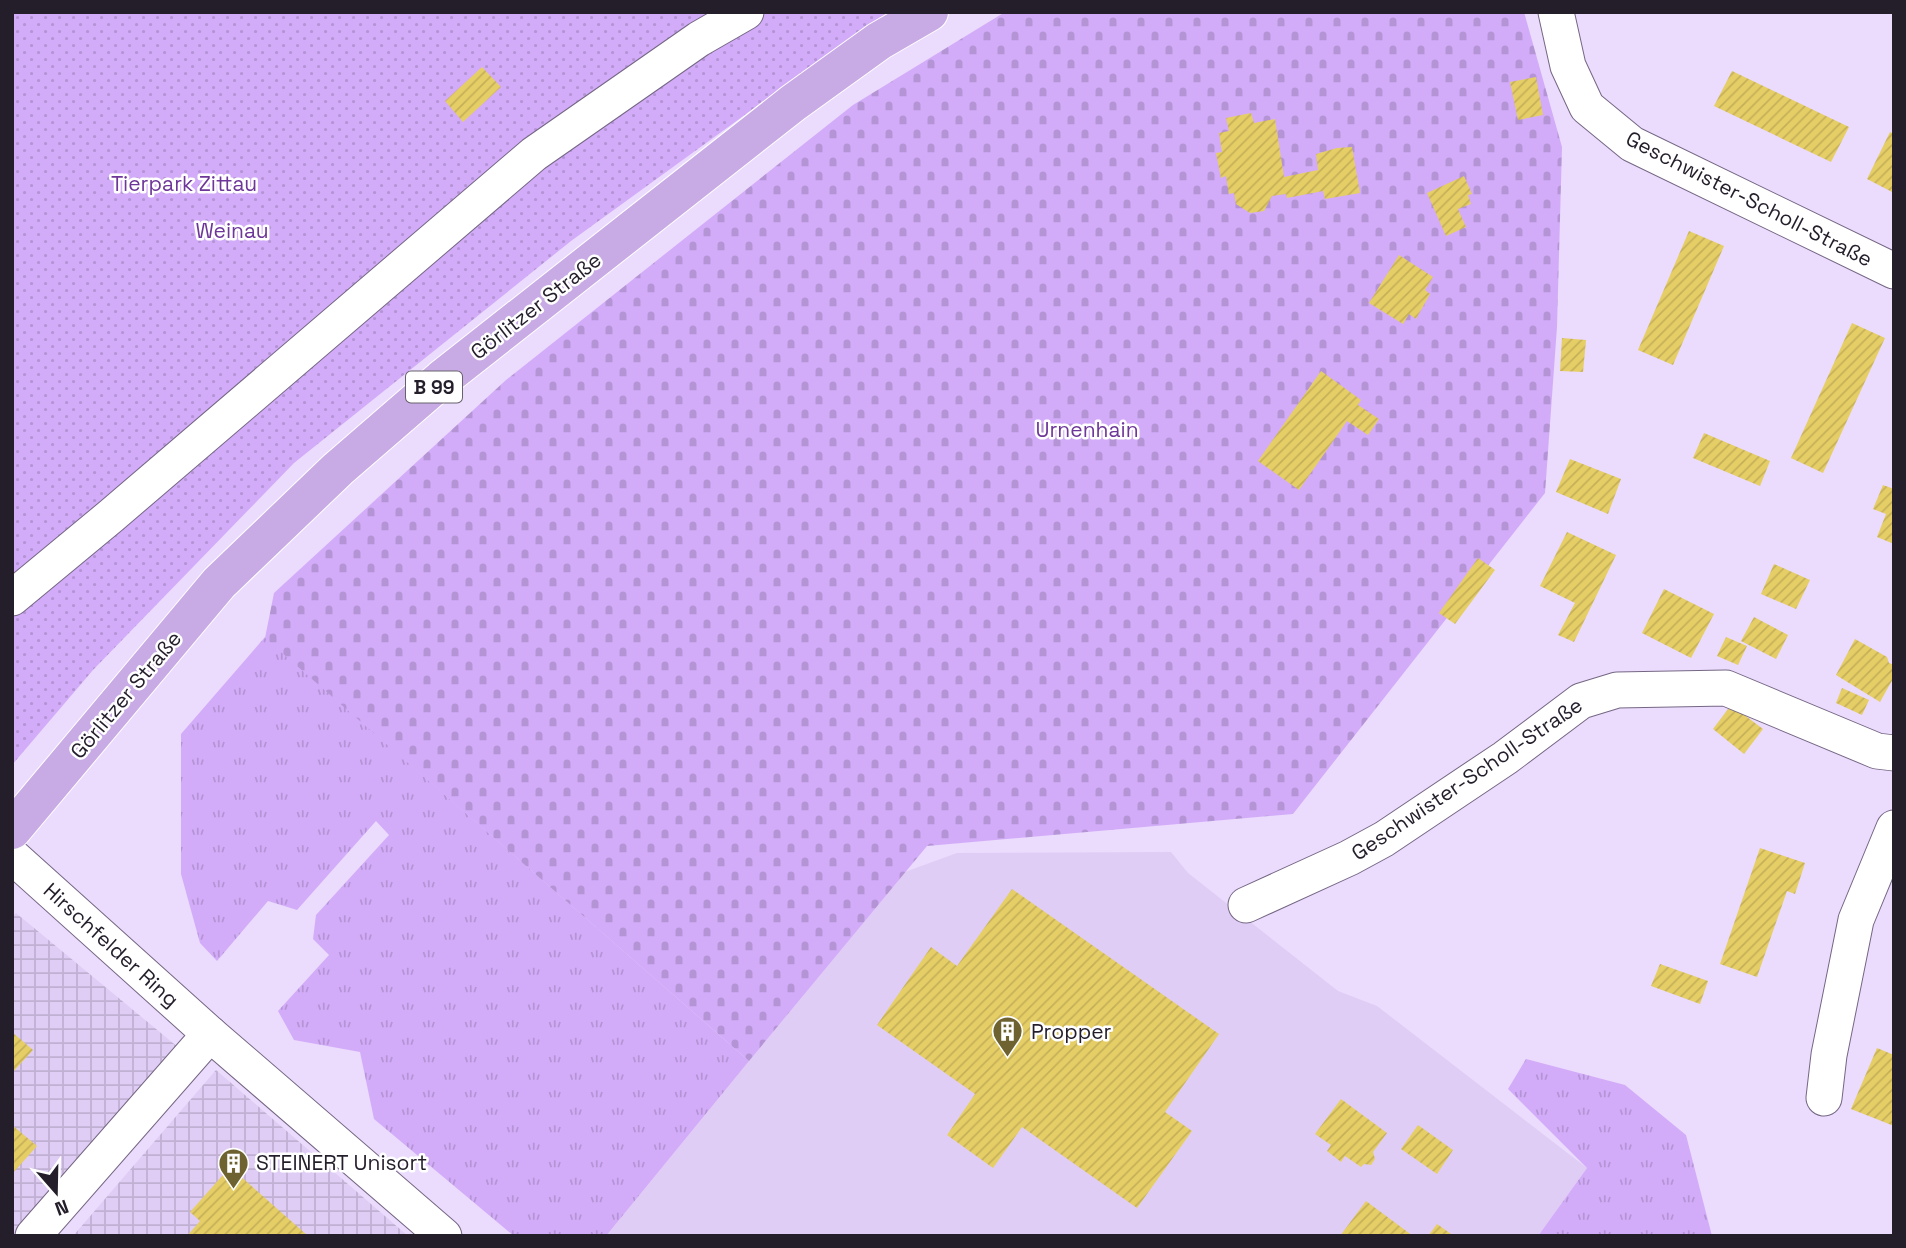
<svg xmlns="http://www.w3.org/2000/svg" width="1906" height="1248" font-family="'Space Grotesk',sans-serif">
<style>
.built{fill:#e0cdf5}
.industrial{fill:url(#industrial-grid)}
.grass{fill:url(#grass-tufts)}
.cemetery{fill:url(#cemetery-stones)}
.park{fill:url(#park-dots)}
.building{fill:url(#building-hatch)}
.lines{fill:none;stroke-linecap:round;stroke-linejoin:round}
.minor-casing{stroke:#756784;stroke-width:37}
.major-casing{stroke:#fff;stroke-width:40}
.minor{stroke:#fff;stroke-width:35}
.major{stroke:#c8aae4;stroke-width:38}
.labels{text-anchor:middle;stroke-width:5;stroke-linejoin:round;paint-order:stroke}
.shield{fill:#fff;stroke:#66626b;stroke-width:2}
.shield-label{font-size:19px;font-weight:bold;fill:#241e2b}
.park-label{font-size:21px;fill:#6e3699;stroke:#fff}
.street-label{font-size:21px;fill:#241e2b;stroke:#fff}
.poi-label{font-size:21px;fill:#241e2b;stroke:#fff;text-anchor:start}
</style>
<defs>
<pattern id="industrial-grid" width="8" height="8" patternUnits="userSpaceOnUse" patternTransform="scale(1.75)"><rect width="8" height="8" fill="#e0cdf5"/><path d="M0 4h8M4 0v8" fill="none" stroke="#c0b0d2"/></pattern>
<pattern id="grass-tufts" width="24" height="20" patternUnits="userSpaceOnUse" patternTransform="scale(1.75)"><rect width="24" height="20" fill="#d3acf9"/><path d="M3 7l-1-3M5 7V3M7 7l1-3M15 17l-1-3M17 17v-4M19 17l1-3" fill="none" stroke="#b594d6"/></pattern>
<pattern id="cemetery-stones" width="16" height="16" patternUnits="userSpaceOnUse" patternTransform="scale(1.75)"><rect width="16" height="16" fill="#d3acf9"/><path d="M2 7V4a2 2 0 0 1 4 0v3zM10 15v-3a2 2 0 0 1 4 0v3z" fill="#b594d6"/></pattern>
<pattern id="park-dots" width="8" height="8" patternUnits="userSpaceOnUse" patternTransform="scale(1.75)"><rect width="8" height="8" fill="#d3acf9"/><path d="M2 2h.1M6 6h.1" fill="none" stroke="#b594d6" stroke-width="1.8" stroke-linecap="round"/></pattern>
<pattern id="building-hatch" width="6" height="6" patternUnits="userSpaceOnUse" patternTransform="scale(1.75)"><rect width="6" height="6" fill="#e6ce66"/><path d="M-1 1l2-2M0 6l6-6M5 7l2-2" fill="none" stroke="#c5b059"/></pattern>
</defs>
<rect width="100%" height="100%" fill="#ebdbfd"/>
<path class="built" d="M1171,852L1188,873L1338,991L1377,1006L1587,1168L1538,1236H606L902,873L957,853Z"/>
<g class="industrial">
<path d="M16,913L179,1048L15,1236H12V917Z"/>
<path d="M216,1070L408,1236H73Z"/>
</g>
<g class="grass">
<path d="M265,637L749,1061L606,1236H514L374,1119L360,1052L294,1040L278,1011L329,955L313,939L316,915L389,835L376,821L297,910L268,901L217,961L200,943L181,874V734Z"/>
<path d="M1526,1059L1625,1085L1686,1135L1712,1236H1538L1587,1168L1508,1089Z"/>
</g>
<path class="cemetery" d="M1005,12H1524L1562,147L1557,327L1545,493L1293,814L927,846L749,1061L265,638L274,593L506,380L853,105Z"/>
<path class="park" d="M12,12H894L862,30L571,241L294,463L93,670L12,765Z"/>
<g class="building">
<path d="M482,67L501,87L463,122L445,101Z"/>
<path d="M1732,71L1849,127L1831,162L1714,106Z"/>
<path d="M1536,77L1543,115L1518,120L1510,82Z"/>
<path d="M1251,113L1254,123L1275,119L1284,177L1318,170L1316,154L1337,148L1352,147L1360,193L1325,199L1323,191L1287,198L1286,194L1272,196L1264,211L1250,213L1236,204L1234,193L1229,194L1226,176L1221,178L1216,153L1222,152L1219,133L1229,131L1226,118Z"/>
<path d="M1890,132L1894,134V193L1867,179Z"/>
<path d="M1464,176L1472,194L1468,195L1471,204L1458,209L1466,227L1446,236L1427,193Z"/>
<path d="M1689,231L1724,246L1673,365L1638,350Z"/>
<path d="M1399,255L1433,277L1425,290L1430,294L1416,319L1409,314L1403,324L1369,303Z"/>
<path d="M1852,323L1885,338L1823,473L1791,458Z"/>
<path d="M1562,338L1586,340L1583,372L1560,371Z"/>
<path d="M1321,371L1361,400L1358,405L1379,419L1368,435L1347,421L1299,490L1258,461Z"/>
<path d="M1704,433L1770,461L1760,486L1693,458Z"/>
<path d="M1570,459L1621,479L1608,514L1556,492Z"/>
<path d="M1883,485L1894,489V544L1877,537L1886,514L1873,509Z"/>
<path d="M1567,532L1616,555L1574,642L1558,635L1575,603L1540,586Z"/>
<path d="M1478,558L1495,570L1455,624L1439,613Z"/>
<path d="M1774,564L1810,580L1796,609L1761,594Z"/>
<path d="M1664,589L1714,614L1691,658L1642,633Z"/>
<path d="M1754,617L1788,635L1776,659L1741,641Z"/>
<path d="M1726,637L1747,646L1738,665L1717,656Z"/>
<path d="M1855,639L1887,657L1889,663L1894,665V677L1880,702L1836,675Z"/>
<path d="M1842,688L1869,700L1862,715L1836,703Z"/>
<path d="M1731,705L1763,729L1744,754L1713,729Z"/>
<path d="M1760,848L1805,863L1795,894L1787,891L1757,977L1720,964Z"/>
<path d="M1012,889L1219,1034L1165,1112L1192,1131L1137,1208L1022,1127L993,1168L947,1135L975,1094L877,1025L931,947L957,966Z"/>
<path d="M1660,964L1708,981L1700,1004L1651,986Z"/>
<path d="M12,1032L33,1050L12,1073Z"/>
<path d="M1877,1048L1894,1055V1126L1851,1109Z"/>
<path d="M1341,1099L1387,1133L1373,1152L1375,1159L1371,1165L1364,1164L1361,1167L1345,1156L1341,1162L1327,1151L1331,1145L1315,1134Z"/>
<path d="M12,1125L37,1146L12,1174Z"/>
<path d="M1418,1125L1453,1150L1437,1174L1401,1149Z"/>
<path d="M230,1167L308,1236H187L200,1221L190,1212Z"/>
<path d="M1366,1201L1413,1236H1340Z"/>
<path d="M1437,1224L1454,1236H1428Z"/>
</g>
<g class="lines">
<defs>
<g id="minor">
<path d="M1556,12L1568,66L1587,107L1632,144L1894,271"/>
<path d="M12,598L111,516L534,154L699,39L746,12"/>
<path d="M12,856L210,1034L444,1236"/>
<path d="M1246,905L1349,858L1384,839L1505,758L1581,701L1617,690L1726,688L1877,751L1894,753"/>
<path d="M1824,1098L1829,1055L1856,920L1894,828"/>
<path d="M33,1236L210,1034"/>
</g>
<path id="major" d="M12,830L219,583L338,469L442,379L793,103L879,41L929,12"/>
</defs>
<use href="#minor" class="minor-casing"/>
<use href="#major" class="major-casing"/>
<use href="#minor" class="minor"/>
<use href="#major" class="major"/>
</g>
<defs>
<symbol id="building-pin" viewBox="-11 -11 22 30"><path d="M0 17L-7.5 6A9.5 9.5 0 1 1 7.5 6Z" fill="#6e6330" stroke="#fff"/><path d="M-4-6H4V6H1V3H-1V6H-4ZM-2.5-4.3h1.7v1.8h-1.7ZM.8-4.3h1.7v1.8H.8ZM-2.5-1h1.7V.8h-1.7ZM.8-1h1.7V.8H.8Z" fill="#fff"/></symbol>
</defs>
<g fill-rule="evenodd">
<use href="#building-pin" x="990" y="1014" width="35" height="47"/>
<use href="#building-pin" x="216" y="1146" width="35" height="47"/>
</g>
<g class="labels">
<rect class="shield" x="406" y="371.5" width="56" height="31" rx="5"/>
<g class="shield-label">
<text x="434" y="394">B 99</text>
</g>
<g class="park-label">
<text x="184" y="191">Tierpark Zittau</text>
<text x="232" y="238">Weinau</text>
<text x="1087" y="437">Urnenhain</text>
</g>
<g class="street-label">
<text transform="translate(1749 199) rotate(27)" y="7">Geschwister-Scholl-Straße</text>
<text transform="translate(536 306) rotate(-38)" y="7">Görlitzer Straße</text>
<text transform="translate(126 695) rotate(-50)" y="7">Görlitzer Straße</text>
<text transform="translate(1467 779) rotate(-34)" y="7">Geschwister-Scholl-Straße</text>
<text transform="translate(111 945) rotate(42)" y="7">Hirschfelder Ring</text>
</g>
<g class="poi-label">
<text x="1031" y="1039">Propper</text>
<text x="256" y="1170">STEINERT Unisort</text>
</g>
</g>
<rect width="1906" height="1248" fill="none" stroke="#241e2b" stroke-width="28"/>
<g transform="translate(56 1192) rotate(160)" stroke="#ffffff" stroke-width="5" paint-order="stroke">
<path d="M0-5L12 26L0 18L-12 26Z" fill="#241e2b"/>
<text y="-10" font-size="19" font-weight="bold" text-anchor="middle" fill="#241e2b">N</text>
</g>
</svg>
